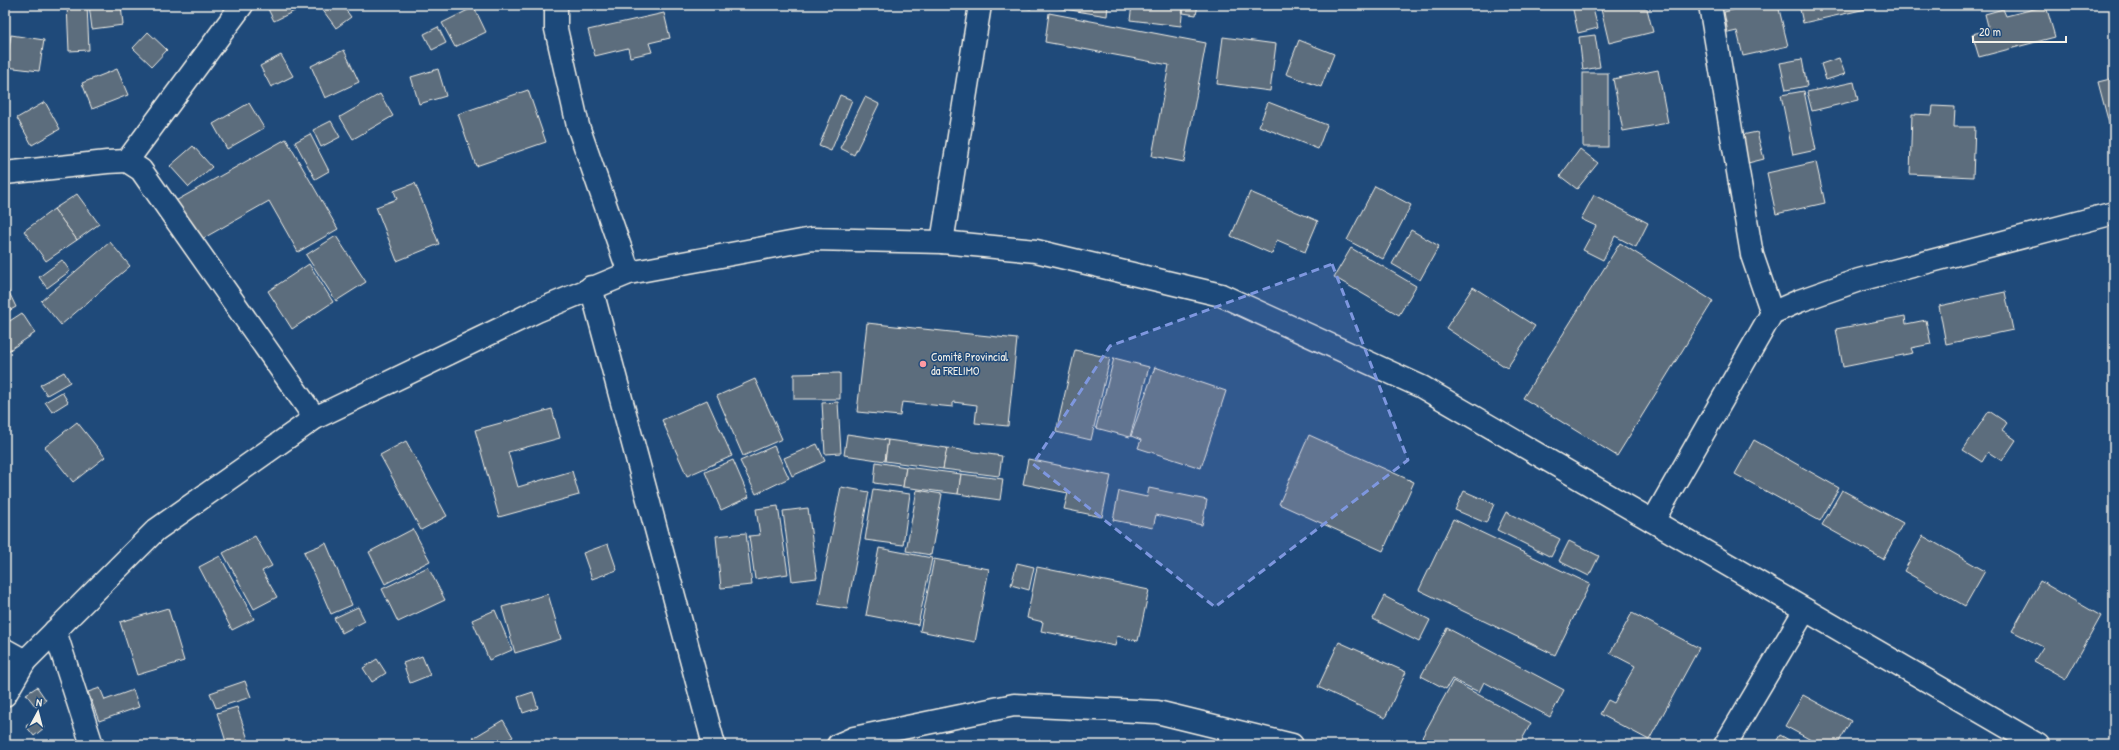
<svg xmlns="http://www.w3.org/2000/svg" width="2119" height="750" font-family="'Patrick Hand',sans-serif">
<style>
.building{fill:#5c6d7d;stroke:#f4f1e8}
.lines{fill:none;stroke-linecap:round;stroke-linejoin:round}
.minor-casing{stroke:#f4f1e8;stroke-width:25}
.minor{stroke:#1f4a7a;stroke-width:22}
.marked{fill:#7e97df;fill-opacity:0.2;stroke:#7e97df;stroke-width:3;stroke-dasharray:8 5;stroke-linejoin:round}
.poi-dot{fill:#ff9aa2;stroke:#1f4a7a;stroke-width:1.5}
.labels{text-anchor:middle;stroke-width:3;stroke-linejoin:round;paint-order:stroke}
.poi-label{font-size:12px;fill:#f4f1e8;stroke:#1f4a7a;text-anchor:start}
</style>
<rect width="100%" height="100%" fill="#1f4a7a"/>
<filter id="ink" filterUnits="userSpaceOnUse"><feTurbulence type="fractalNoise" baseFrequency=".025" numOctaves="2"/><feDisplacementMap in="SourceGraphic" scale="8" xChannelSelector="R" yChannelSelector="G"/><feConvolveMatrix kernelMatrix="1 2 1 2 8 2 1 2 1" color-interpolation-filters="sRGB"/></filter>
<g filter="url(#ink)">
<g class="building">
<path d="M67,5H87L89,50L69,51Z"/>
<path d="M89,5H121L123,25L92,29Z"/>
<path d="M271,5H307L274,21L267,7Z"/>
<path d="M319,5H342L351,17L336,28Z"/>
<path d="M582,5H618L617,9Z"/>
<path d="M1014,5H1031V9L1014,7Z"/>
<path d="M1058,5H1108L1107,16L1058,8Z"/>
<path d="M1132,5H1183L1181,26L1130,20Z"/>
<path d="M1185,5H1198L1196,15L1183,13Z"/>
<path d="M1572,5H1592L1598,28L1578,33Z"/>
<path d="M1600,5H1646L1653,32L1609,43Z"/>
<path d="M1753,5H1778L1788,46L1743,56L1737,31L1728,33L1724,12Z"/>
<path d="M1799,5H1865L1866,9L1803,23Z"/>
<path d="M2046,6L2055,37L1979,57L1972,34L1989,30L1985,14L2003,9L2006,16Z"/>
<path d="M474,7L486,32L455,47L442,23Z"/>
<path d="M664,13L670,38L649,43L652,52L630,57L628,48L595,56L588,30Z"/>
<path d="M1049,13L1206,43L1184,162L1152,156L1169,65L1045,42Z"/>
<path d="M438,27L446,43L432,50L424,34Z"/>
<path d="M148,32L167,50L152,66L133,48Z"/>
<path d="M11,35L44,40L39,71L6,67Z"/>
<path d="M1595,35L1600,67L1583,70L1579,37Z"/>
<path d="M1223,37L1276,44L1270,91L1217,84Z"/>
<path d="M1299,40L1334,54L1321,87L1286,74Z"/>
<path d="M344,50L359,82L325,98L311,66Z"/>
<path d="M281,55L293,76L271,87L260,66Z"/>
<path d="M1839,58L1845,74L1826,80L1821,64Z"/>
<path d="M1802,59L1807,86L1786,90L1780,63Z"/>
<path d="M117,69L128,95L92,109L82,83Z"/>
<path d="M438,69L446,96L419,104L411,77Z"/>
<path d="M1658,70L1668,123L1623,131L1613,79Z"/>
<rect x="1583" y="73" width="25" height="74"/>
<path d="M2114,78V135H2112L2098,82Z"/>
<path d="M1854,82L1858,100L1812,111L1807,92Z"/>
<path d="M528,90L546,142L476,166L458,114Z"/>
<path d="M1804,91L1816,150L1793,155L1781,95Z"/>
<path d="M380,94L393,116L353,139L340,117Z"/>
<path d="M840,95L852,100L831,151L819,146Z"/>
<path d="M865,97L879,104L854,155L840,148Z"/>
<path d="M45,102L60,129L32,145L17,118Z"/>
<path d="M1268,102L1327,125L1318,149L1259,126Z"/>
<path d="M249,103L264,128L227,149L213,124Z"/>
<path d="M1933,106L1955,107L1954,127H1975L1973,177L1910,174L1912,114L1932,115Z"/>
<path d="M331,121L340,137L321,147L313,130Z"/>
<path d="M1757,132L1764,159L1744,164L1737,136Z"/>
<path d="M310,134L329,171L315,179L295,142Z"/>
<path d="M286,139L338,229L298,252L269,201L195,243L172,203Z"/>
<path d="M193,146L212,167L189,187L170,166Z"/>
<path d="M1580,149L1598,163L1577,189L1560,176Z"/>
<path d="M1816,162L1825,203L1776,214L1767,173Z"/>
<path d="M415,183L439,244L397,261L376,207L397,199L394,191Z"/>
<path d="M1375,186L1411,205L1383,259L1347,240Z"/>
<path d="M1250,192L1318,221L1305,252L1277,240L1272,254L1231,236Z"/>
<path d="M77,194L99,224L77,240L54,209Z"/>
<path d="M1594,195L1648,223L1636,247L1615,236L1603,260L1583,250L1596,226L1581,219Z"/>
<path d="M54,209L77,240L46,261L24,231Z"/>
<path d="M1411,230L1439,246L1420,280L1392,264Z"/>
<path d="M336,236L366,282L336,301L306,255Z"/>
<path d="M110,242L130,266L61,325L41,301Z"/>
<path d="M1620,243L1713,301L1617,456L1523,398Z"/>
<path d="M1351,248L1416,286L1399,315L1334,277Z"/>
<path d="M62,260L70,271L47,288L39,277Z"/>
<path d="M309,264L333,302L292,329L268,291Z"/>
<path d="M6,286L16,307L5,313V286Z"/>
<path d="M1473,287L1535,326L1507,368L1446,328Z"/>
<path d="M2005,292L2013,330L1946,344L1939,306Z"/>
<path d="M22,313L35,333L5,353V324Z"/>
<path d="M1905,316L1906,324L1926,320L1931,344L1911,348L1913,353L1843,367L1836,329Z"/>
<path d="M867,323L1017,339L1008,426L975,423L977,405L953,402V407L902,402L900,416L857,412Z"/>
<path d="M1075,350L1110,358L1091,440L1056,432Z"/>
<path d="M1114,358L1149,367L1130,437L1096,428Z"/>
<path d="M1155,367L1226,391L1201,468L1138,448L1141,440L1131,436Z"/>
<path d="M64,372L70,382L47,395L40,385Z"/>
<path d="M840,373V399H794V374Z"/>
<path d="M755,379L782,439L743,456L717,396Z"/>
<path d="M62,392L68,402L52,412L45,402Z"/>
<path d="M707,400L732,456L687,476L662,420Z"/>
<path d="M838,402L841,453L825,454L822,403Z"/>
<path d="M552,409L560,438L508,452L518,487L572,471L579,495L499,517L475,430Z"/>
<path d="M1989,411L2007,423L2002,430L2016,440L2002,461L1988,452L1982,462L1963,450Z"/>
<path d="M77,422L105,457L73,482L45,447Z"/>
<path d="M847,434L888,440L885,461L844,455Z"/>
<path d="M1309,435L1414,482L1383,551L1279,504Z"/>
<path d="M888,440L947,448L943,469L885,461Z"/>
<path d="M1754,440L1839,488L1820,521L1735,474Z"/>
<path d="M406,441L447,516L421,530L380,455Z"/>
<path d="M817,444L825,461L792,476L784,458Z"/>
<path d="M774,446L789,478L756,494L740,461Z"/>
<path d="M947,448L1002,456L999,476L943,469Z"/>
<path d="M1028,459L1111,476L1102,517L1064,509L1068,493L1023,484Z"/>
<path d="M733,460L749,497L721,510L705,472Z"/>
<path d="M876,462L906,467L903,487L874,483Z"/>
<path d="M906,467L961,474L958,494L903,487Z"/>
<path d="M961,474L1003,479L1000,500L958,494Z"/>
<path d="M841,487L869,492L847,609L818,604Z"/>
<path d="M1149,488L1207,500L1202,525L1156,515L1153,528L1113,520L1119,491L1147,497Z"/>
<path d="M873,489L910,494L903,545L865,540Z"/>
<path d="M917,490L942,494L931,555L906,551Z"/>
<path d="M1842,490L1903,523L1883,559L1822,525Z"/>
<path d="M1464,491L1494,504L1486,523L1455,510Z"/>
<path d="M778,506L788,574L755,579L749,536L760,535L756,509Z"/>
<path d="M808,508L817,578L792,581L783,511Z"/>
<path d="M1506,512L1560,539L1551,557L1497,530Z"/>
<path d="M1453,519L1590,584L1555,655L1419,590Z"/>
<path d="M413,529L430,561L385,584L369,552Z"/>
<path d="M746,533L752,585L721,588L716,536Z"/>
<path d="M255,536L272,566L262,571L277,597L254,609L223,553Z"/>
<path d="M1923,536L1985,571L1965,606L1904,571Z"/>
<path d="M1569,541L1599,556L1589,576L1559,561Z"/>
<path d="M326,543L352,605L331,614L304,552Z"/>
<path d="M608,544L617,570L592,579L583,553Z"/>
<path d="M879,548L932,558L918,625L866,615Z"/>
<path d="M220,556L254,619L232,630L199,567Z"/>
<path d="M934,559L989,569L975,642L920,631Z"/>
<path d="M1017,563L1034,567L1029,590L1011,585Z"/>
<path d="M428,567L445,600L398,622L382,589Z"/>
<path d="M1037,567L1149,590L1138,641L1117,636L1115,646L1041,631L1043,622L1027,618Z"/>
<path d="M2040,581L2101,616L2066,679L2034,661L2043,647L2012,631Z"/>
<path d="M548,594L561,639L515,653L502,607Z"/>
<path d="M1384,596L1430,620L1419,642L1373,619Z"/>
<path d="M358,607L365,621L342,633L334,618Z"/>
<path d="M168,608L184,661L137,675L120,622Z"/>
<path d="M495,610L512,650L489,660L472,620Z"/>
<path d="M1632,613L1699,648L1649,740L1600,714L1608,700L1614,703L1635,666L1610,653Z"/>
<path d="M1447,628L1564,690L1550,717L1484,682L1479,692L1452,679L1446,689L1421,676Z"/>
<path d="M1339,642L1406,672L1385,718L1318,687Z"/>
<path d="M422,656L430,675L410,683L403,663Z"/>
<path d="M377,659L386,673L372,682L363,668Z"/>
<path d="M245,681L251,697L216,708L210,693Z"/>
<path d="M1453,681L1531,723L1519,745H1427L1420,741Z"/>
<path d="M37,687L46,700L36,707L26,694Z"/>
<path d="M100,688L105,700L133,690L139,707L99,721L88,692Z"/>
<path d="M533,692L538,708L523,713L518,697Z"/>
<path d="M1803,695L1851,721L1837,745H1820L1785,726Z"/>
<path d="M237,707L250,745H227L217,713Z"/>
<path d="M36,717L44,728L34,736L26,726Z"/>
<path d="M503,720L513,737L499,745H477L473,738Z"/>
<path d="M1780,735L1798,745H1774Z"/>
<path d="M194,739L195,745H161Z"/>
</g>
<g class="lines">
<defs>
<g id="minor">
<path d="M556,5V29L578,126L629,273"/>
<path d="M1710,5L1752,255L1772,313"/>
<path d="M127,161L242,5"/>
<path d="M5,173L107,162L127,161L141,170L315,418"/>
<path d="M942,242L980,5"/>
<path d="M591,287L714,745"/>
<path d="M1653,521L1772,313L1799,301L1859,280L2114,213"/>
<path d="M55,631L92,745"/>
<path d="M5,650L25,661"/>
<path d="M5,695L25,661L156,530L315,418L537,311L629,273L812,239L942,242L1036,251L1221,295L1422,387L2038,745"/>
<path d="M838,745L854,738L1014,705L1157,712L1292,745"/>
<path d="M1725,745L1805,610"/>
</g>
</defs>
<use href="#minor" class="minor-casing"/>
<use href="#minor" class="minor"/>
</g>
</g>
<path class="marked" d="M1332,264L1408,460L1215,607L1033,464L1110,346Z"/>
<circle class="poi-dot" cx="923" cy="364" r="4"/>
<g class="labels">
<g class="poi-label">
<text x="931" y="361">Comitê Provincial<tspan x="931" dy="14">da FRELIMO</tspan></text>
</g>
</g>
<rect width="2119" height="750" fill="none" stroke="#1f4a7a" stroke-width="20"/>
<rect x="10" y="10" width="2099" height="730" fill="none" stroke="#f4f1e8" stroke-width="1.5" filter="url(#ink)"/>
<g transform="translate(38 712) rotate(7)" stroke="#1f4a7a" stroke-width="3" paint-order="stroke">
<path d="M0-3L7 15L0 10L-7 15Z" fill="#f4f1e8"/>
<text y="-6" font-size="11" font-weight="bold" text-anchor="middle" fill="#f4f1e8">N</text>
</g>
<path d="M1973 36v6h93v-6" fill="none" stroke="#f4f1e8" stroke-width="2"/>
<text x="1979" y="36" font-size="12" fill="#f4f1e8" stroke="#1f4a7a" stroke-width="3" paint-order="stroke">20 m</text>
</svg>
